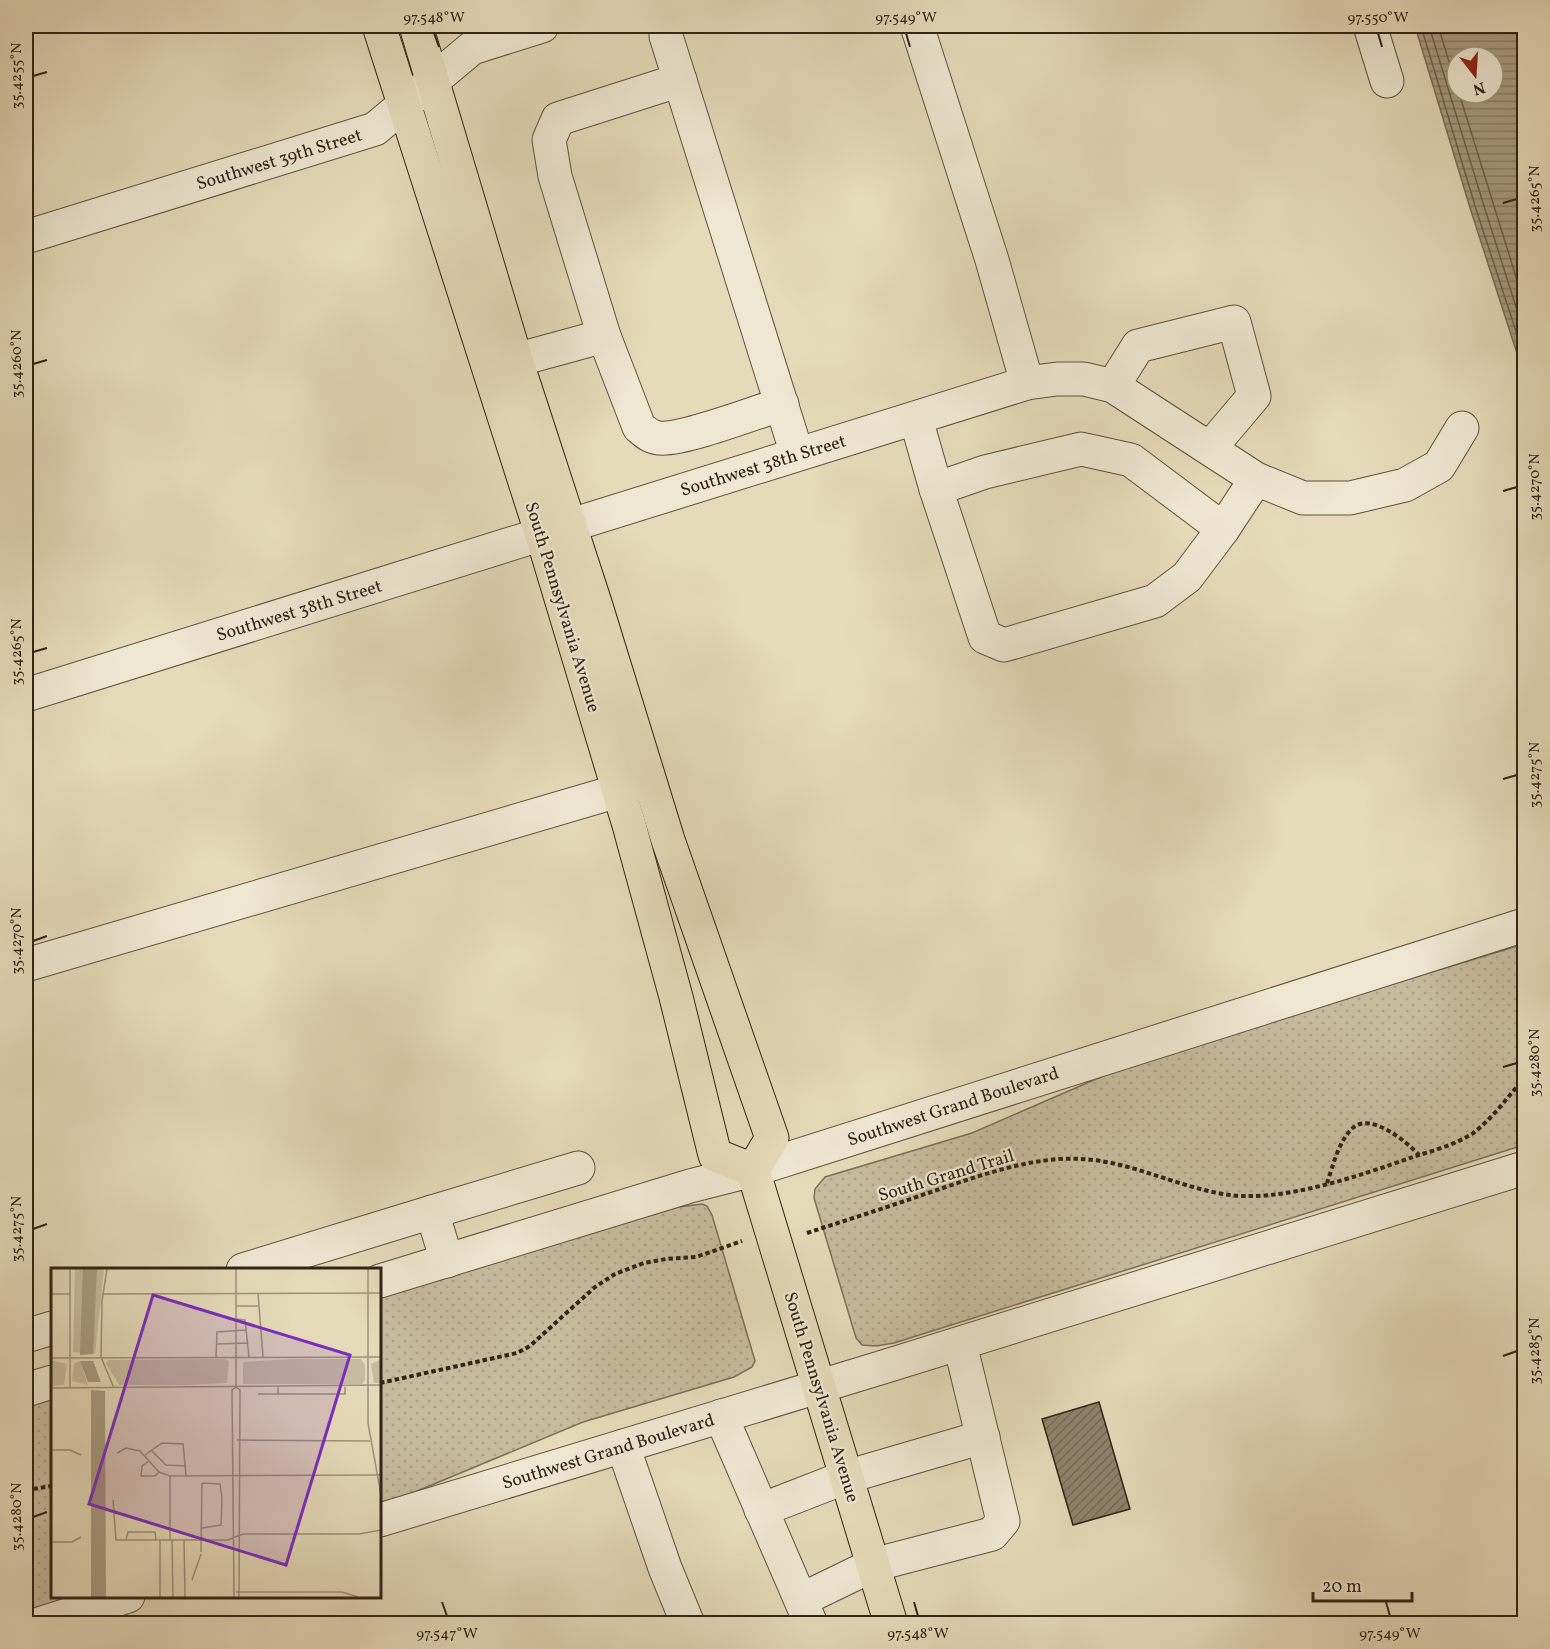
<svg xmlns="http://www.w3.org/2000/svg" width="1550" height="1649" font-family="Vollkorn,serif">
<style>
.grass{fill:url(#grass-dots);stroke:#7c6f5b;stroke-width:1.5}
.water{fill:url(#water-rules);stroke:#796c58;stroke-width:1.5;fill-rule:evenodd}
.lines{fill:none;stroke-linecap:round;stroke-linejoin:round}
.shore{stroke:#6d604d;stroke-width:1.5}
.stream{stroke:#796c58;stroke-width:10}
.building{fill:url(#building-hatch);stroke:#322318;stroke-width:1.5}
.minor-casing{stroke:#5f5140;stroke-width:35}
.major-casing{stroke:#322318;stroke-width:35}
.path{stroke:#322318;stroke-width:4;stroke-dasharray:4.5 3;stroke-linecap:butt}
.minor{stroke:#eee7d2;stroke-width:33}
.major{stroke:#e5dab9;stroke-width:33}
.ticks{fill:none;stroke:#322318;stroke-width:2}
.labels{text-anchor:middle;stroke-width:4.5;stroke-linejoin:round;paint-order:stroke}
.street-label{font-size:18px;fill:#322318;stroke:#eee7d2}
.inset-road{fill:none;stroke:#9d9179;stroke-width:1.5}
.view{fill:#7b2cbf;fill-opacity:0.15;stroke:#7b2cbf;stroke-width:3}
.inset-edge{fill:none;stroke:#322318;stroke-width:3}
.neatline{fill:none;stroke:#322318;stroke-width:2}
.ticks-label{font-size:15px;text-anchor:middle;fill:#322318}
</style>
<defs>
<pattern id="grass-dots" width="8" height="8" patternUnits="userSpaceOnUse" patternTransform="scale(1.5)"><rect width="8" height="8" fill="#c7bb9e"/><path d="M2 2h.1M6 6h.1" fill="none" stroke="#aba087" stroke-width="1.8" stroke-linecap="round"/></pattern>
<pattern id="water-rules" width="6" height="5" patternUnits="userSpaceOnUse" patternTransform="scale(1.5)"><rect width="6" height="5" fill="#a89c82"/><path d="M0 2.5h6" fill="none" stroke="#897f69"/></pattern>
<pattern id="building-hatch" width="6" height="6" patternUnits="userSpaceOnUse" patternTransform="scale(1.5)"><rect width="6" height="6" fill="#8f826c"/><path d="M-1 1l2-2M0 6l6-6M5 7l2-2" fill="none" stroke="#756a58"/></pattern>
</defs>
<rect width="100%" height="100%" fill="#e5dab9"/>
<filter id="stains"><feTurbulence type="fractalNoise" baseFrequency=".00333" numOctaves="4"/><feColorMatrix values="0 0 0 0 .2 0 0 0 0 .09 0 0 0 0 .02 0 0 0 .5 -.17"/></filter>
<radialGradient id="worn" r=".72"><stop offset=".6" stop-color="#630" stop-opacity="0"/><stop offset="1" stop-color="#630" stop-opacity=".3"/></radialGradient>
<g class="grass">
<path d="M1524,944V1145L894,1343L876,1346L862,1345L856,1338L814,1198L815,1189L825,1177L972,1133L1133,1063Z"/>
<path d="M702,1204L707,1206L712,1215L755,1361L752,1367L734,1377L583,1422L410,1494L380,1504V1294L678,1207Z"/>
<path d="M52,1398V1596L73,1597L26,1611V1406Z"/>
</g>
<path class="water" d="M1415,26H1524V375L1471,211ZM1457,57H1493V93H1457Z"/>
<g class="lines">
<g class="shore">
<path d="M1421,26L1476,209L1524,356"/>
<path d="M1429,26L1484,206L1524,332"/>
<path d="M1438,26L1457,87"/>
<path d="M1459,93L1524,303"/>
</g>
<path class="stream" d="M1522,409L1524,408"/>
</g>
<path class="building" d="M1099,1402L1130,1509L1073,1525L1042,1419Z"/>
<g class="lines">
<defs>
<g id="minor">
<path d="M666,26V36L797,454"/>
<path d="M917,26L992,260L1027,383"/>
<path d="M1370,26L1387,81"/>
<path d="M680,80L558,119L549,140L555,176L604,336L639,427C645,432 650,437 659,438C681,441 757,412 782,404"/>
<path d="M26,237L375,129L472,48L542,26"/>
<path d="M516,360L604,336"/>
<path d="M1113,386L1138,346L1234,322L1254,396L1210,448"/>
<path d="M916,419L936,489L985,637L1004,645L1155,601L1187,577L1223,529L1256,479"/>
<path d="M936,489L985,472L1081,449L1131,460L1223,529"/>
<path d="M26,695L1027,383L1057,379H1084L1113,386L1256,479L1303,498H1350L1405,485L1439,466L1462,428"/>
<path d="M26,965L645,783"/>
<path d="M432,1212L578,1168"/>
<path d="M243,1270L432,1212L447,1261"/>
<path d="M380,1281L690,1186L753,1170L1524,925"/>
<path d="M26,1336L52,1328"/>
<path d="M26,1390L52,1382"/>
<path d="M721,1416L811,1624"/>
<path d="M623,1446L665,1568L688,1624"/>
<path d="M761,1510L846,1477L983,1437"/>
<path d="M380,1520L880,1368L1524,1168"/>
<path d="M801,1600L873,1565L992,1534L1003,1521L960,1344"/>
<path d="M39,1624L128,1596"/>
</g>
<g id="major">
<path d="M379,26L542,535L629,825L676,997L715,1155L753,1170"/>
<path d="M416,26L516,360L596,606L668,840L772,1138L753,1170L891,1624"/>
</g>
</defs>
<use href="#minor" class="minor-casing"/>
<use href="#major" class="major-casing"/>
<g class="path">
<path d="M1327,1183C1333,1166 1339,1139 1354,1127C1372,1113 1407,1142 1419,1155"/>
<path d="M807,1233C847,1220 888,1207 928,1193C970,1179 1015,1162 1060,1159C1120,1155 1166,1184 1223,1194C1279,1204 1359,1176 1413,1157C1432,1151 1454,1145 1472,1134C1492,1119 1508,1097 1524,1078"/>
<path d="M380,1383L517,1353L530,1346L595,1287L615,1274L644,1263L666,1259L696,1257L742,1241"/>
<path d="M26,1490L52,1486"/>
</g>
<use href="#minor" class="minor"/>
<use href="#major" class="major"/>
</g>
<path class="ticks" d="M434,33L439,47M906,33L910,47M1378,33L1382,47M33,76L47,72M1503,203L1517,199M33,364L47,360M1503,491L1517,487M33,652L47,648M1503,779L1517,775M33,941L47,936M1503,1067L1517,1063M33,1229L47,1224M1503,1356L1517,1351M33,1517L47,1512M442,1602L447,1616M914,1602L918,1616M1386,1602L1390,1616"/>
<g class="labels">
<g class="street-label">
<text transform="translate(279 159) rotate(-17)" y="6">Southwest 39th Street</text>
<text transform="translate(763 465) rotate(-17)" y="6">Southwest 38th Street</text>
<text transform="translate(563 607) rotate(73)" y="6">South Pennsylvania Avenue</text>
<text transform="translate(299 610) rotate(-17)" y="6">Southwest 38th Street</text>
<text transform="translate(953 1106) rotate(-18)" y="6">Southwest Grand Boulevard</text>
<text transform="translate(946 1175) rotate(-17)" y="6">South Grand Trail</text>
<text transform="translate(822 1397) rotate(73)" y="6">South Pennsylvania Avenue</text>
<text transform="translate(608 1451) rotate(-17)" y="6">Southwest Grand Boulevard</text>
</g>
</g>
<g transform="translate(51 1268)">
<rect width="330" height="330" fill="#e5dab9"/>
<path d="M173,91L178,93L176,115L132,117H68L55,96L58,92ZM241,91H310L314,97V112L311,116H192V94ZM330,91V115H323L320,96ZM0,92L16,96L13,117L0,118ZM29,93L37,117L21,113L23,95Z" fill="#c7bb9e"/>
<path d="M24,1H53L44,86L22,84Z" fill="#c7bb9e"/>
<path d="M32,1H46L42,86L29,87ZM29,93H42L50,114H37ZM40,122L54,123L55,329H40Z" fill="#a89c82"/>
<path class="inset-road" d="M56,1L51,33L50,89L63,120M317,1V155L330,227M207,25L212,89M0,26H19M51,26L330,25M185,38H207M185,51L194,52L198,89M166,76L197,75M165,89L166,64L195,62M0,90L330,89M185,119L189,122L188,329M227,119V126H294V119M0,120L330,117M19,120V1M207,126H227M186,172L319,173M0,182H19L30,187M100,182L115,197L135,198M66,185L75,180L89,183L108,204L119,208L330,207M94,187L111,175L132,176L135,208M98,193L91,198L90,208H104L108,204M119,208V272M151,215L169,216L171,230L170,257L151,260M62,232L65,272H177L192,266H308L330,262M75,272L77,264H104L105,272M109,272V329M121,272L122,329M133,272L134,329M0,274H21L30,269M150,284L151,215M141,312L150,286M185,324H291L307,329M183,329L181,122L185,119V1"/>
<path class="view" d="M102,27L299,87L235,297L38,236Z"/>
<rect width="330" height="330" class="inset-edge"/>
</g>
<rect width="1550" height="1649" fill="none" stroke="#e5dab9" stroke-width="66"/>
<g transform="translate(1475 75) rotate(163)"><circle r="28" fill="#eee7d2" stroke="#a39988" stroke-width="1.5"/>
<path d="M0-4.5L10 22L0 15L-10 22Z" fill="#8f2418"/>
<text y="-9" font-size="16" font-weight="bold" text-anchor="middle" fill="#322318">N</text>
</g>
<path d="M1313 1592v9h99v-9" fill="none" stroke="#322318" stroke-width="3"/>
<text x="1322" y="1592" font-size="18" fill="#322318" stroke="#eee7d2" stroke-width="4.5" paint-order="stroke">20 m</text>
<rect x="33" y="33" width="1484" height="1583" class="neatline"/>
<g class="ticks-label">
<text x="434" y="22">97.548°W</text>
<text x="906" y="22">97.549°W</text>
<text x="1378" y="22">97.550°W</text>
<text transform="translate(16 76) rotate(-90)" y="5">35.4255°N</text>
<text transform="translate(1534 199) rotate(-90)" y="5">35.4265°N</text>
<text transform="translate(16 364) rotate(-90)" y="5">35.4260°N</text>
<text transform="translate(1534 487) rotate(-90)" y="5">35.4270°N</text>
<text transform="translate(16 652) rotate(-90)" y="5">35.4265°N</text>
<text transform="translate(1534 775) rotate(-90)" y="5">35.4275°N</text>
<text transform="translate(16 941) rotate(-90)" y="5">35.4270°N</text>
<text transform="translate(1534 1063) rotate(-90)" y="5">35.4280°N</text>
<text transform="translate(16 1229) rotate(-90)" y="5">35.4275°N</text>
<text transform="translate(1534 1351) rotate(-90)" y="5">35.4285°N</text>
<text transform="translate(16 1517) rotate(-90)" y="5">35.4280°N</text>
<text x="447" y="1638">97.547°W</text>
<text x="918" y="1638">97.548°W</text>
<text x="1390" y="1638">97.549°W</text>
</g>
<rect width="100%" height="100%" filter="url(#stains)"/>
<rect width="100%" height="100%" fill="url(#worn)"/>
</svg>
